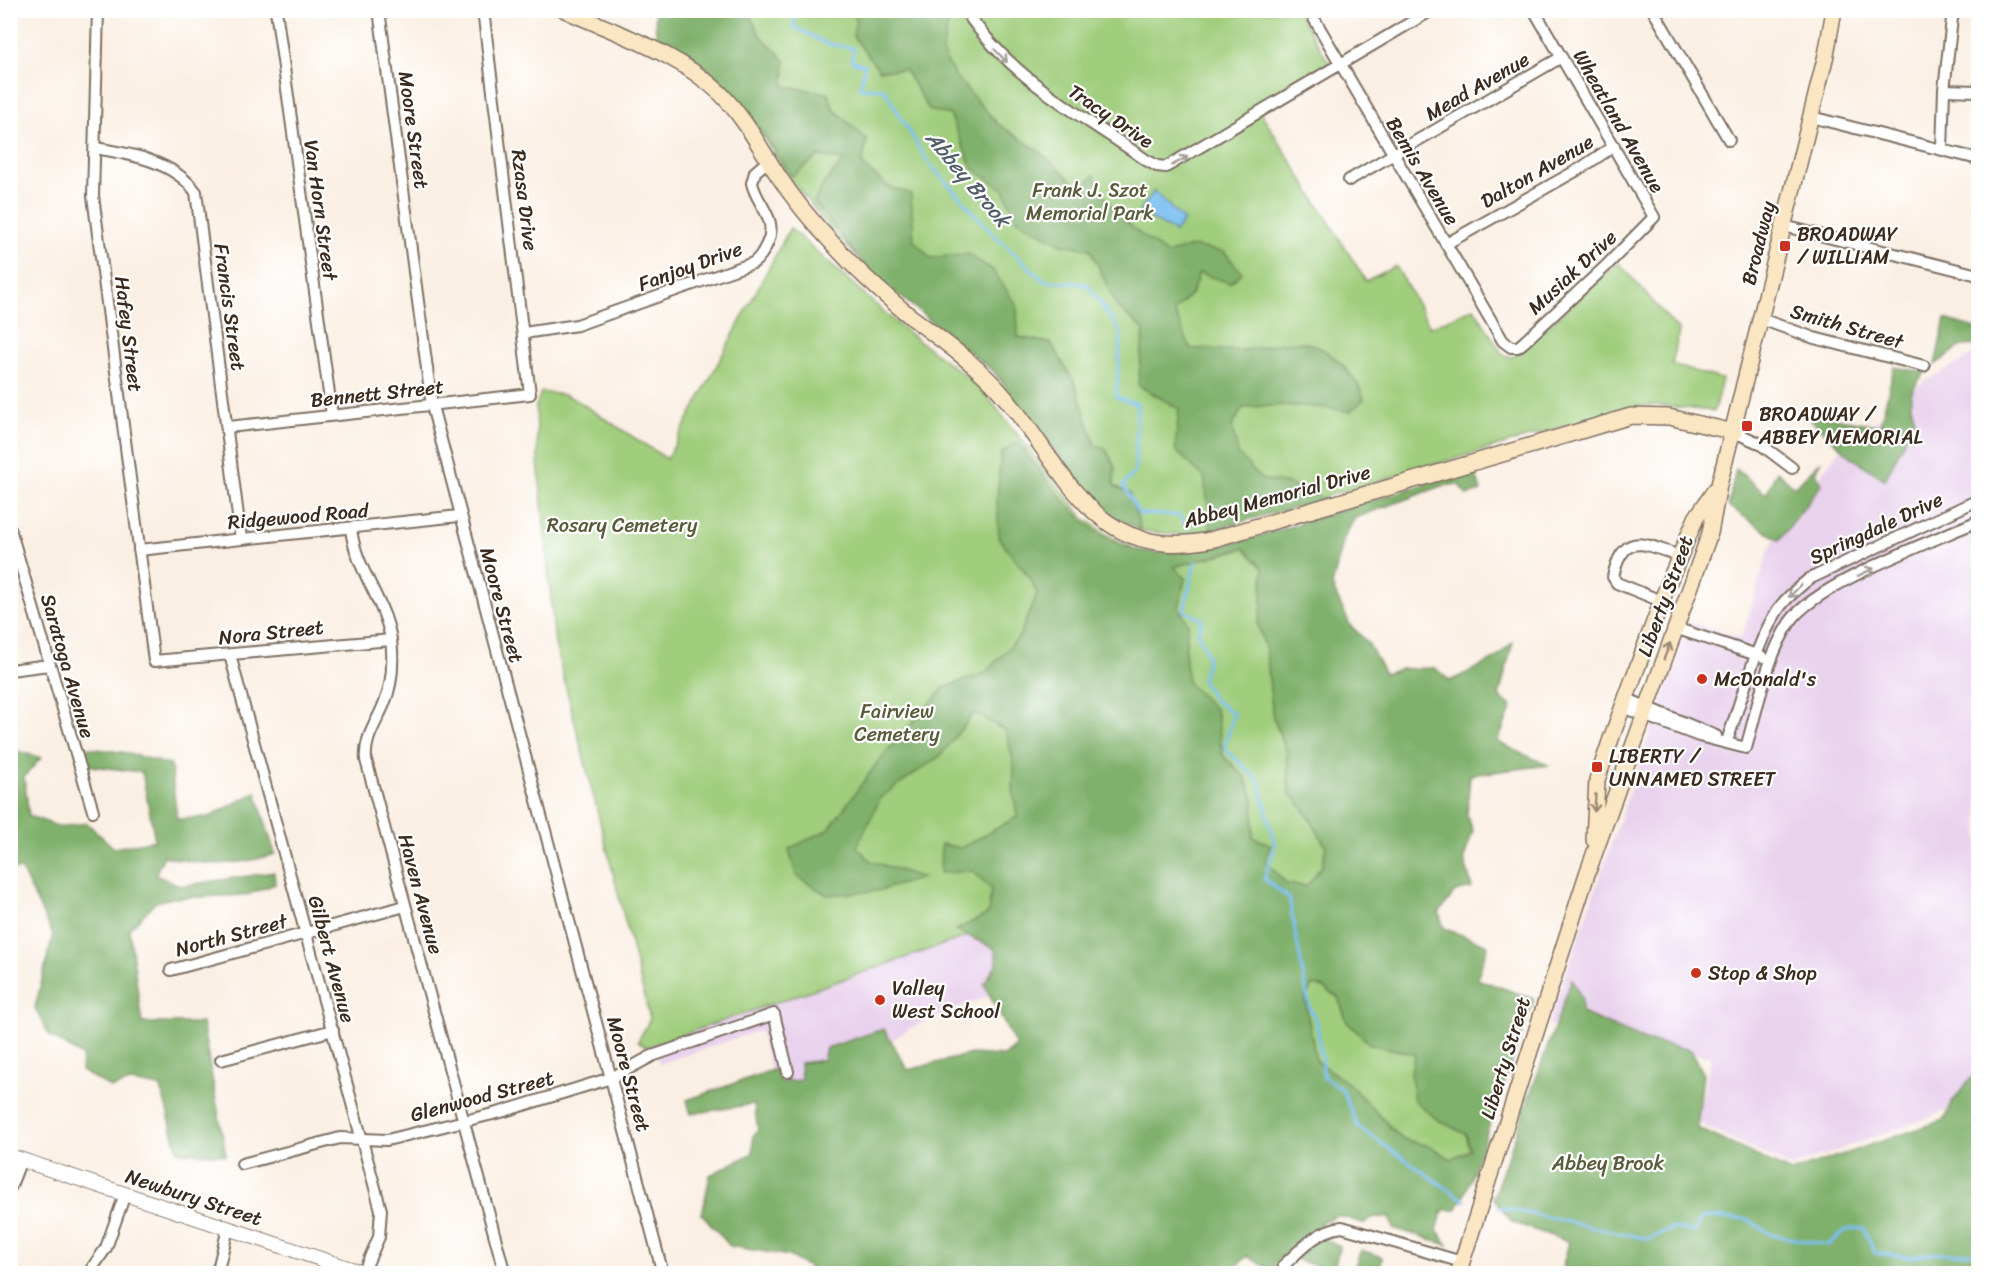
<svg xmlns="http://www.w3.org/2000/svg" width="1989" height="1284" font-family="Sriracha,sans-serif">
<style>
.built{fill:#e9d2ed}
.green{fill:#a0ce7d;stroke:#6e7c4e;stroke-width:1.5}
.forest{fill:#80b16c;stroke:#5e6e45;stroke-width:1.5;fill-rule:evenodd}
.water{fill:#7bbff2;stroke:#5b7488;stroke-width:1.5}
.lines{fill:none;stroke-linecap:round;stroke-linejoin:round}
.stream{stroke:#7bbff2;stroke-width:3}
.minor-casing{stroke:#7e6f63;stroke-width:14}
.tertiary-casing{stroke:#7e6f63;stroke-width:16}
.secondary-casing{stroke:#7e6f63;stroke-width:18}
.minor{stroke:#fff;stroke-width:10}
.tertiary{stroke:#fff;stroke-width:14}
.secondary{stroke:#fbe6c4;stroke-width:15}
.oneway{stroke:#a79f9a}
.oneway2{stroke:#9b8871}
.poi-dot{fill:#c8321e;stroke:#fff;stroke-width:2}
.labels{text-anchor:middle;stroke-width:4.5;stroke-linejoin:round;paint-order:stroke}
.street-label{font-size:20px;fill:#3b2a1e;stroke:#fff}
.park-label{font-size:20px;fill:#595b3a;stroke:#fff}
.poi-label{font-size:20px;fill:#3b2a1e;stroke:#fff;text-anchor:start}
.water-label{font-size:21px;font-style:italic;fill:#515e68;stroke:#fff}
</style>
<rect width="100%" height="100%" fill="#fff"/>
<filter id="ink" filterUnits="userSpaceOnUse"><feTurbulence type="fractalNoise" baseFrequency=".0167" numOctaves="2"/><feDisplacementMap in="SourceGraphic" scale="12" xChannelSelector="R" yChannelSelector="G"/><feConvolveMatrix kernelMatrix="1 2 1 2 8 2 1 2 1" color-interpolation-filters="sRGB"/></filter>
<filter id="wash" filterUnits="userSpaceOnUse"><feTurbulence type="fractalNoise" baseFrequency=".008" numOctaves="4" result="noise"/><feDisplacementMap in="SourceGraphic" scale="24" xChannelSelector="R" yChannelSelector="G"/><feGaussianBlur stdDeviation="1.35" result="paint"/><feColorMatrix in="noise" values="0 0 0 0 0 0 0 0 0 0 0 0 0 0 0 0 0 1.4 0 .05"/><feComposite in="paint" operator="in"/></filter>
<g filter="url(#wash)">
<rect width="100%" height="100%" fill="#faefe3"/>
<g class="built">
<path d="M1978,352V1062L1954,1108L1791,1167L1696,1122L1712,1057L1548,1025L1689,622L1741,638L1770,547L1837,452L1919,385Z"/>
<path d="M1026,916L1042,974L914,1026L782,1110L760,1030L659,1064L653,1045Z"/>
</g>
<g class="green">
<path d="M665,11H1298L1331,66L1259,110L1366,281L1396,266L1430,327L1474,308L1503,355L1513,357L1619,263L1679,331L1672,365L1722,379L1714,411L1653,405L1635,406L1211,530L1185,535L1141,531L995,370L875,274L836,236L792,181L737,99L700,63L676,46Z"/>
<path d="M790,228L901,327L979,386L1083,517L1108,535L1133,548L1087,895L647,1047L638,1041L650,1019L555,644L538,460L536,406L541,392L565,395L576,400L667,459Z"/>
<path d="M1244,548L1263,568L1262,606L1258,625L1266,649L1273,717L1287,752L1289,792C1306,808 1314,827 1326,846L1322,866L1307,886L1287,885L1265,861L1264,844L1253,837V800L1245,777L1223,756L1216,710L1188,683L1185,651L1188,624L1179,608L1185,578L1173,567Z"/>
<path d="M1312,985L1322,987L1338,997L1347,1022L1370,1044L1415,1054L1411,1072L1438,1120L1466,1134L1470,1150L1451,1159L1429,1146L1402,1139L1348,1083L1315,1061L1305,999Z"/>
</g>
<g class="forest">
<path d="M655,11H748L760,35L785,60L784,86L828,93L833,108L867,140L862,164L887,186L911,194L914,241L931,258L968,254L993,270L1017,306L1018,337L1051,343L1076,385L1095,445L1106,449L1115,467L1114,486L1130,493L1141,531L1099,508L994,372L869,271L814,202L823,185L844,160L819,156L792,176C755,122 719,61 656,36Z"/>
<path d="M850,11H939L949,19L942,52L955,76L997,123L1039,151L1081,189L1094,175C1110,214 1135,230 1167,254L1192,246L1224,252L1242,273L1230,283L1199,273L1192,293L1174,311L1191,349C1208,348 1224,351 1242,350C1263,349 1285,339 1306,343C1329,347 1359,378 1364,399L1350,412C1315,405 1278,404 1243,408L1232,426L1238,454L1261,479L1288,484L1325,499L1211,530L1204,477L1175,450L1179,409L1138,385L1144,330L1117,307L1090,249L1061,244L1016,219L1004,190L972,168L950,115L929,110L905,70H879L853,36L856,18Z"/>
<path d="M1945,319L1978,329V345L1961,346L1935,365Z"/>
<path d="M1894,367L1926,372C1911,388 1906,397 1915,419L1885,480L1851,457L1811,420V414L1880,426Z"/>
<path d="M1017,442C1046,477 1075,525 1118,544C1178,570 1279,529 1339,511C1384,497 1429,483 1474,468L1481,491L1467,495L1458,484L1442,486L1355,518L1344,538L1332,586L1350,625L1368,643L1385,674L1400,669L1435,668L1450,681L1495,659L1513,642L1499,696L1512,707L1497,742L1548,765L1470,775L1467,815L1473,831L1464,858L1472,888L1455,892L1439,913L1444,928L1488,945L1477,979L1534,999L1467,1189L1456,1210H1443L1437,1230L1448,1245L1393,1228L1390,1218L1375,1217L1365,1224L1338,1215L1321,1222L1325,1239L1340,1246L1334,1267L1345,1273H1327L1326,1269L1282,1255L1272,1271L1247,1256L1230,1274L808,1273L810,1268L789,1256L730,1246L702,1214L710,1175L753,1153V1136L758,1130L754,1104L691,1114L687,1100L775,1069L780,1082L801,1080L800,1063L823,1060L826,1048L884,1029L908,1070L971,1054L1004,1056L1016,1046L984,984L997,964L995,949L956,930L988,914L991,889L973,871L940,873L941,844L961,848L1017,817L1013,789L1014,765L1006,731L974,713L940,756L881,797L857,847L871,861L923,878L877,891L827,895L796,876L789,849L829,829L880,759L945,687L985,673L1019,637L1037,593L1029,577L999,539L997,500L1001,453ZM1244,548L1263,568L1262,606L1258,625L1266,649L1273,717L1287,752L1289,792C1306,808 1314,827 1326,846L1322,866L1307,886L1287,884L1265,861L1271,845L1253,837L1254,800L1245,777L1223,756L1216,710L1188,683L1185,651L1188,624L1179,608L1185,578L1174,567ZM1312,985L1322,987L1338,997L1347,1022L1370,1044L1415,1054L1411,1072L1414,1100L1438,1120L1466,1134L1470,1150L1451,1159L1429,1146L1402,1139L1348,1083L1316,1061L1305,999Z"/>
<path d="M1822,460L1815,472L1822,484L1779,540L1728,506L1736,469L1766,494L1777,471L1794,487Z"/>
<path d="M82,747L127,753L171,765L177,819L209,817L256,792L275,854C233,867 206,866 164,856L155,875L181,886L274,872L275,884L247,895L172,898L156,902L129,929L142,1023H202L226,1155L178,1152L161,1087L130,1082L112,1088L81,1071L82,1056L49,1035L35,1008L53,935L21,869L11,870V749L41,758L24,777L29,816L60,827L87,823L114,848L155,840L142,772L91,766Z"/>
<path d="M1572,979L1582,999V1013L1645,1040L1691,1050L1703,1073L1697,1128L1791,1172L1944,1120L1951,1104L1978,1069V1273H1561L1569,1242L1512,1222L1493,1197Z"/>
<path d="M1361,1250L1382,1257L1379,1273H1352Z"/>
</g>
<path class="water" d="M1154,191L1184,221L1175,232L1139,212Z"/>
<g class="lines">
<g class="stream">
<path d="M795,10L794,27L828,44L853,48L852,61L865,65L860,88L884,89L927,161L994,235L1044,281L1087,284L1121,333L1116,397L1137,404L1135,472L1123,485L1139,514L1178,515L1190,529"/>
<path d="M1195,562L1184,611L1202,619L1198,633L1208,657L1202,680L1214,700L1234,714L1224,748L1259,781L1275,846L1264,879L1289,898L1309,1006L1317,1023L1324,1078L1342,1089L1358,1127L1465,1201"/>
<path d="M1499,1207L1648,1239L1674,1228L1695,1232L1702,1217L1747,1219L1772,1235L1828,1245L1846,1230L1863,1227L1875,1253L1909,1257L1930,1254L1978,1253"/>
</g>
</g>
</g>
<g filter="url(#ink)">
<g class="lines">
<defs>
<g id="minor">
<path d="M98,10L93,196L154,661L391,640"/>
<path d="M276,10L332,415"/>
<path d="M379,10L432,406L663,1274"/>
<path d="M965,10C1012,80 1079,113 1146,160L1157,166L1166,167L1432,10"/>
<path d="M1309,10L1503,341L1511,347H1518L1524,342L1605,267L1654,217L1534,10"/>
<path d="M1653,10L1729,140"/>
<path d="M1944,90L1978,91"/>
<path d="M1811,117L1978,159"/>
<path d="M95,148C131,154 173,161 196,192L241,539"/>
<path d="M1942,149L1944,90L1953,10"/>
<path d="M1349,180L1560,58"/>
<path d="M1784,226L1978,275"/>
<path d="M1446,244L1581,168L1614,146"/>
<path d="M1761,319L1814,338L1924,366"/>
<path d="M524,333L577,325L753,263C760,258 763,252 767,244C779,218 757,206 752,183L755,172L769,160"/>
<path d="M228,427L530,394L483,10"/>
<path d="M1734,432L1759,443L1792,468"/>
<path d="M10,529L93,811"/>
<path d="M351,529C356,573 390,605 392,650C393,668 391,688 384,704C376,724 364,738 366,760L505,1274"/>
<path d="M139,550L459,516"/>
<path d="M1661,601L1617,583L1613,577C1623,530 1645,544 1679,556"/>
<path d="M1675,628L1763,657"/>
<path d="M230,655L381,1210L379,1237L363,1273"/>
<path d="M10,670L49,665"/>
<path d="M1625,698L1716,736"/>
<path d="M1622,707L1699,736L1746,748C1758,707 1766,658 1790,622C1815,584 1933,541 1978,521"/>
<path d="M1727,741C1741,702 1756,642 1779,608C1787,597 1798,588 1809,579L1978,500"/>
<path d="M171,970L405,906"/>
<path d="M221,1060L333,1030"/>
<path d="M242,1164L340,1138L387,1140L501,1112L611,1078L652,1056L774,1014L788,1072"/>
<path d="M10,1188L21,1160"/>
<path d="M88,1274L106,1248L125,1194"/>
<path d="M217,1274L228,1228"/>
<path d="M1283,1274L1284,1265C1301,1249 1318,1230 1342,1227L1462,1262"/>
</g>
<path id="tertiary" d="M10,1156L366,1274"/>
<g id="secondary">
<path d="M565,10C619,35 675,51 720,93C743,116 760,147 777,174C794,200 813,223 834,245C857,271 883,294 910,316C939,338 969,359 994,385C1064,459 1087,567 1214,539L1631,416L1669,417L1734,432"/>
<path d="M1594,840L1597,780L1612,736L1668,584L1696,518L1715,490"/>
<path d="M1458,1274L1587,874L1710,533L1719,485L1826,55L1834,10"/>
</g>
</defs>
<use href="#minor" class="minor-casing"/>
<use href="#tertiary" class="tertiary-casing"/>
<use href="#secondary" class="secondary-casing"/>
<use href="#minor" class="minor"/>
<use href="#tertiary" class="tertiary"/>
<use href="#secondary" class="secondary"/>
</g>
<defs><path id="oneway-shaft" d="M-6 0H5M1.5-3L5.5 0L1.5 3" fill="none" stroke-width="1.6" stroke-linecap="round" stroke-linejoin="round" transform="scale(1.5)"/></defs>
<g class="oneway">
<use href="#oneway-shaft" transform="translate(1001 56) rotate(46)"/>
<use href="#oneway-shaft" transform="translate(1180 161) rotate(-29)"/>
<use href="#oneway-shaft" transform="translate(1866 572) rotate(-25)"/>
<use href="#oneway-shaft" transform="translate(1795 591) rotate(135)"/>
</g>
<g class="oneway2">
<use href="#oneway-shaft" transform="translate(1667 651) rotate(-69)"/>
<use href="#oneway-shaft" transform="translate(1595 803) rotate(94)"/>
</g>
</g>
<g class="poi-dot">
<rect x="1779" y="240" width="12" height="12" rx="3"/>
<rect x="1741" y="420" width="12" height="12" rx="3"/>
<circle cx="1702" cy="679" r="6"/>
<rect x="1591" y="761" width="12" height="12" rx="3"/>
<circle cx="1696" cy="973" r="6"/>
<circle cx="880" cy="1000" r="6"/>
</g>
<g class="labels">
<g class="street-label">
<text transform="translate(1477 86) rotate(-30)" y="7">Mead Avenue</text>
<text transform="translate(1111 116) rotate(34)" y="7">Tracy Drive</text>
<text transform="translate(1619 121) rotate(60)" y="7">Wheatland Avenue</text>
<text transform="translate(414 130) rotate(82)" y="7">Moore Street</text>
<text transform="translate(1423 171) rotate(59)" y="7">Bemis Avenue</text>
<text transform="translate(1537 171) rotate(-30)" y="7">Dalton Avenue</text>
<text transform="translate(525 200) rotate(83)" y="7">Rzasa Drive</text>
<text transform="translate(321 210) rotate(82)" y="7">Van Horn Street</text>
<text transform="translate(1758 243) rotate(-76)" y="7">Broadway</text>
<text transform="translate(690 266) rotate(-20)" y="7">Fanjoy Drive</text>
<text transform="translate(1572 272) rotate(-43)" y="7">Musiak Drive</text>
<text transform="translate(230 307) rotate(82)" y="7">Francis Street</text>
<text transform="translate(1847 326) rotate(16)" y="7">Smith Street</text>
<text transform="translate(129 334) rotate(83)" y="7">Hafey Street</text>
<text transform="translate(377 393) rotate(-6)" y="7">Bennett Street</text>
<text transform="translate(1277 496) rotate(-15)" y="7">Abbey Memorial Drive</text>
<text transform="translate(298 516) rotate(-5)" y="7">Ridgewood Road</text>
<text transform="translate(1876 528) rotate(-25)" y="7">Springdale Drive</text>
<text transform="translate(1665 596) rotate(-70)" y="7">Liberty Street</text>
<text transform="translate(502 605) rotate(75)" y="7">Moore Street</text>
<text transform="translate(271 632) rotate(-6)" y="7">Nora Street</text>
<text transform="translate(68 666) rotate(74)" y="7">Saratoga Avenue</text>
<text transform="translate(421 894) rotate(75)" y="7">Haven Avenue</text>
<text transform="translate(231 935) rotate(-15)" y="7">North Street</text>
<text transform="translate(332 959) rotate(75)" y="7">Gilbert Avenue</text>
<text transform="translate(1505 1058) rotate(-73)" y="7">Liberty Street</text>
<text transform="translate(629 1074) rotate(75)" y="7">Moore Street</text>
<text transform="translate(482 1096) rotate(-15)" y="7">Glenwood Street</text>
<text transform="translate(194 1197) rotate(18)" y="7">Newbury Street</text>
</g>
<g class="park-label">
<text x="1090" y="197">Frank J. Szot<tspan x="1090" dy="23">Memorial Park</tspan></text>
<text x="622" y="532">Rosary Cemetery</text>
<text x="897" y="718">Fairview<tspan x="897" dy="23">Cemetery</tspan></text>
<text x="1608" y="1170">Abbey Brook</text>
</g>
<g class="poi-label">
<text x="1797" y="241">BROADWAY<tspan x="1797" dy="23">/ WILLIAM</tspan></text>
<text x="1759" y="421">BROADWAY /<tspan x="1759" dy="23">ABBEY MEMORIAL</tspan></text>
<text x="1714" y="686">McDonald's</text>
<text x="1609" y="763">LIBERTY /<tspan x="1609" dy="23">UNNAMED STREET</tspan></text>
<text x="1708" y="980">Stop &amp; Shop</text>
<text x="892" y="995">Valley<tspan x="892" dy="23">West School</tspan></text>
</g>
<g class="water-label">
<text transform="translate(968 179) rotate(50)" y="7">Abbey Brook</text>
</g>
</g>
<rect width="1989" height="1284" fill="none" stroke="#fff" stroke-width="36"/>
</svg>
